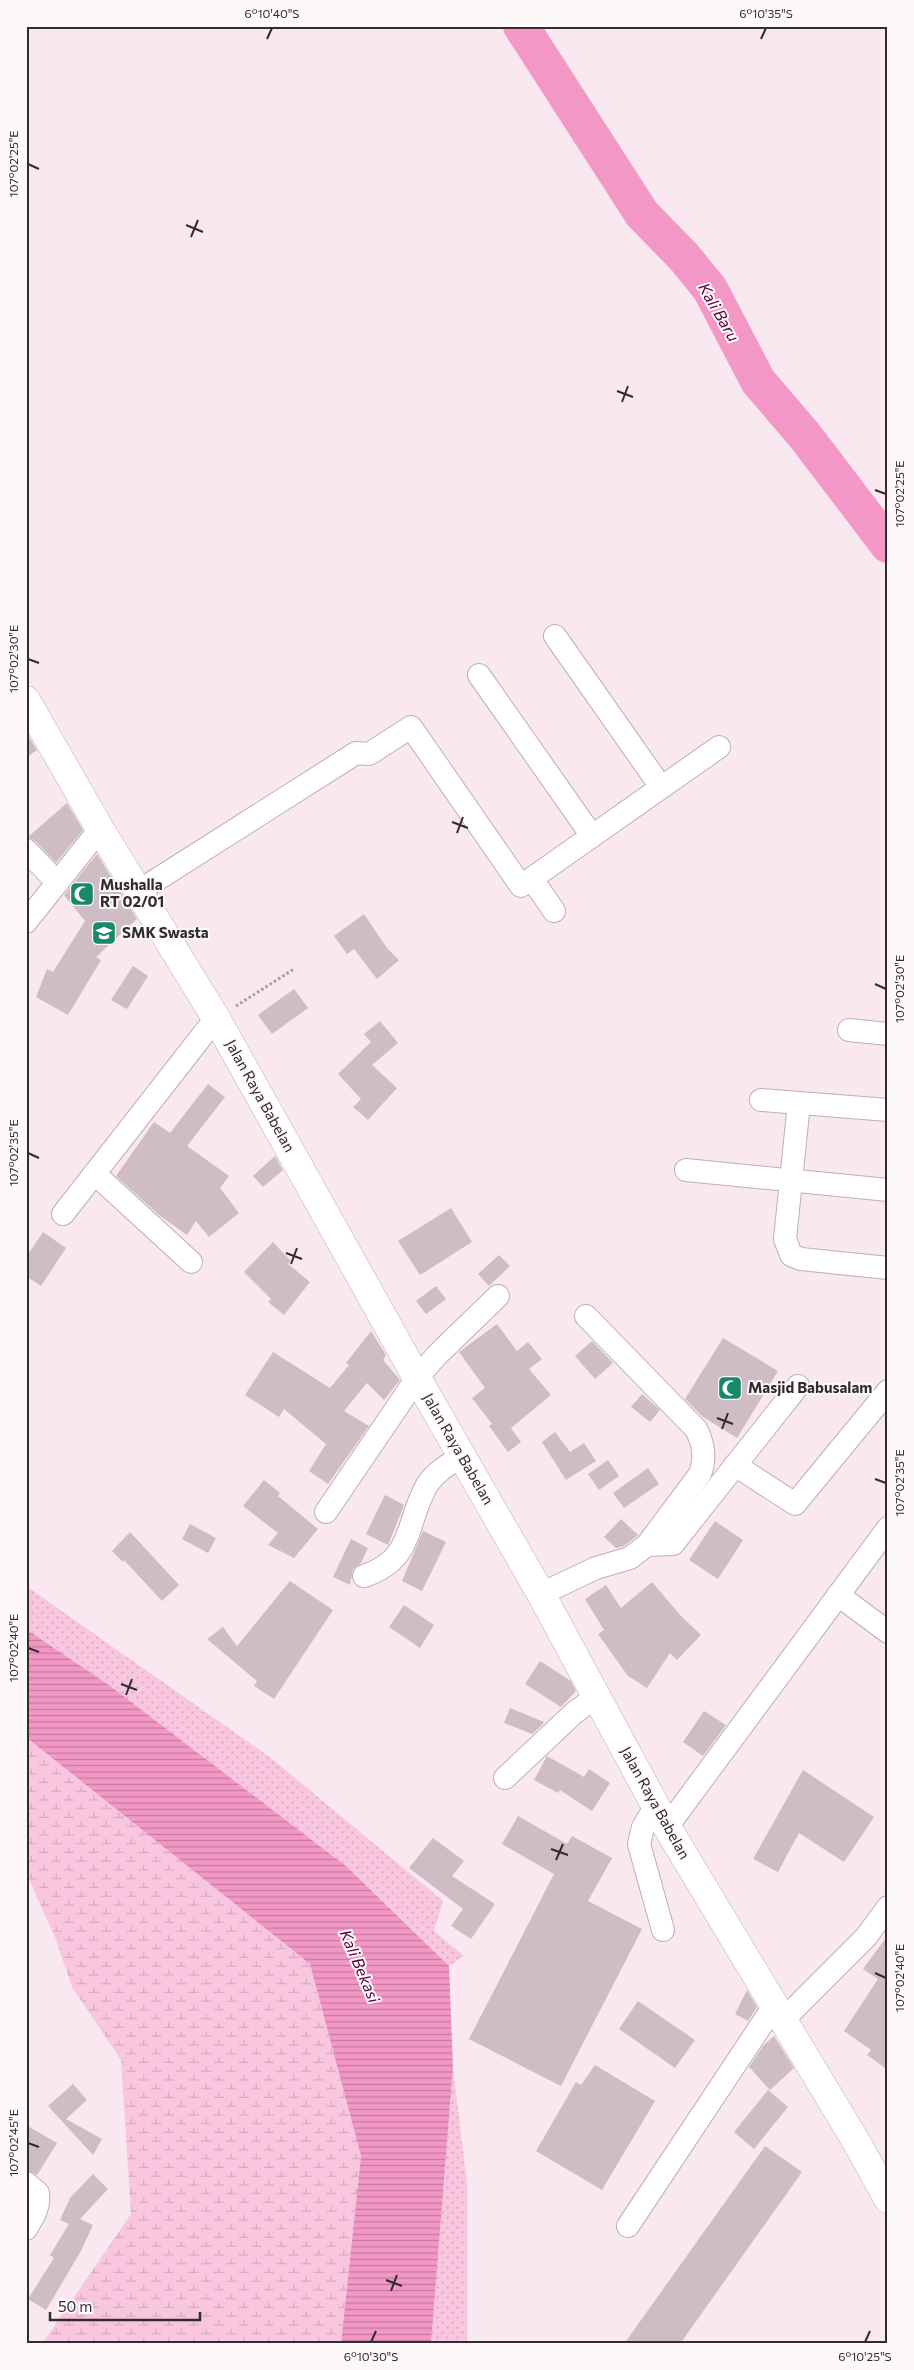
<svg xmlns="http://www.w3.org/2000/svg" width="914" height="2370" font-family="Commissioner,sans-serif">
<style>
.grass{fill:url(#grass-dots)}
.wetland{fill:url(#wetland-marsh)}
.water{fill:url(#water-rules)}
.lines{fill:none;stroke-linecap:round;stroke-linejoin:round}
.river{stroke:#f297c6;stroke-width:36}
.building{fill:#cebdc5}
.minor-casing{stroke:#bfaeb6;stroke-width:24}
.major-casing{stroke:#bfaeb6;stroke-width:29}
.path{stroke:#a79aa0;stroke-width:3;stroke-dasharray:2.5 2.5;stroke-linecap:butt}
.minor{stroke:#fff;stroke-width:22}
.major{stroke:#fff;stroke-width:28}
.ticks{fill:none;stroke:#332c2f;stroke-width:2}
.labels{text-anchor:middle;stroke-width:4;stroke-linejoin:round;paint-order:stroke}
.poi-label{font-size:15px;font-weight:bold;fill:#332c2f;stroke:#fdf9fb;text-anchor:start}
.street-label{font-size:15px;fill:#332c2f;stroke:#fdf9fb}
.water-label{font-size:16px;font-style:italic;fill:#560439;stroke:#fdf9fb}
.neatline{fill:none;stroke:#332c2f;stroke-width:2}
.ticks-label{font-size:12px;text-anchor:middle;fill:#332c2f}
</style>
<defs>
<pattern id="grass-dots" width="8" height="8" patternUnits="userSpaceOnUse" patternTransform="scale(1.25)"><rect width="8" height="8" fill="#f8c6de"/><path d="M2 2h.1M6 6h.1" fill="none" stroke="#d5aabf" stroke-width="1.8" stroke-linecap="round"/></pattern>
<pattern id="wetland-marsh" width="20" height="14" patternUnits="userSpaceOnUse" patternTransform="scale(1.25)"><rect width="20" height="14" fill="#f8c6de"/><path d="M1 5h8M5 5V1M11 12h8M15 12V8" fill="none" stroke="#d5aabf"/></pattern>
<pattern id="water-rules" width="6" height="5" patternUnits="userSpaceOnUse" patternTransform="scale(1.25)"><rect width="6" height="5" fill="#f297c6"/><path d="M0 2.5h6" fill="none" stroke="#c57ba1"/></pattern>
</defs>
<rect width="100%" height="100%" fill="#f9e8f0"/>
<g class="grass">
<path d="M26,1586L271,1758L443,1901L434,1931L464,1956L449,1966L346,1866L109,1685L26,1629Z"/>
<path d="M453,2067L467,2184V2344H431Z"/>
</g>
<path class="wetland" d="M26,1737L310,1964L361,2156L341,2344H42L131,2214L121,2060L72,1987L55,1937L26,1873Z"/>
<path class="water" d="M26,1629L109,1685L346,1866L449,1966L453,2067L431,2344H341L361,2156L310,1964L26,1737Z"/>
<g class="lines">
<path class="river" d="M521,26L642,214L684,257L710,289L758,381L805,436L888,545"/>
</g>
<g class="building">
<path d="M26,732L37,750L26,758Z"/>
<path d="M67,803L83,830L56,863L35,841L28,837Z"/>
<path d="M97,854L137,919L96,957L101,960L68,1015L36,997L47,969L53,972L85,921L64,895Z"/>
<path d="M364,914L387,948L399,960L377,979L354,949L347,954L334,936Z"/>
<path d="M133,966L148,976L127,1009L111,1000Z"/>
<path d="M294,989L308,1008L272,1034L258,1015Z"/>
<path d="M380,1021L398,1043L372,1065L397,1088L368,1120L353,1107L361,1099L338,1074L371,1042L364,1034Z"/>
<path d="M208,1084L225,1097L187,1146L229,1176L220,1188L239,1213L209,1237L196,1221L187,1235L159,1215L116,1176L154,1122L170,1133Z"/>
<path d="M275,1156L283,1170L263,1187L253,1176Z"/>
<path d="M451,1208L472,1242L420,1275L398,1241Z"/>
<path d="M43,1232L66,1248L41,1286L26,1276V1257Z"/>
<path d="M273,1242L291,1261L288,1264L310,1282L284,1315L268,1302L271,1299L244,1272Z"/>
<path d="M499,1255L510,1266L489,1286L478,1274Z"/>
<path d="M436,1286L446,1299L426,1314L416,1301Z"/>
<path d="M497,1324L517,1351L528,1342L542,1359L529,1369L551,1395L511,1428L521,1442L508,1452L489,1426L492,1424L472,1398L485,1388L459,1352Z"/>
<path d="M371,1331L386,1355L383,1360L400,1380L384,1400L367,1383L344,1411L369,1426L328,1484L309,1471L326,1444L284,1409L279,1417L245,1395L273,1352L330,1388L349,1365L346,1363Z"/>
<path d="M723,1338L778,1371L737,1438L703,1417L685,1399Z"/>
<path d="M592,1341L613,1363L595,1379L575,1356Z"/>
<path d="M642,1394L660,1410L650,1422L631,1407Z"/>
<path d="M555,1432L570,1452L584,1443L596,1461L566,1480L542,1442Z"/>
<path d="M608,1460L619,1476L599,1490L588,1474Z"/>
<path d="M648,1468L659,1484L624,1508L613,1493Z"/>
<path d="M264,1480L280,1493L278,1496L318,1529L294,1558L268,1545L278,1533L243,1506Z"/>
<path d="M385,1495L404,1505L388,1545L366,1534Z"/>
<path d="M621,1519L638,1535L624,1546L616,1548L604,1537Z"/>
<path d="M715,1521L743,1540L718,1579L689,1560Z"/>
<path d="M190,1524L216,1538L208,1553L182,1539Z"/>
<path d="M423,1531L446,1542L422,1591L402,1581Z"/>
<path d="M130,1532L179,1585L162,1601L124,1560L123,1562L112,1551Z"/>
<path d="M351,1539L368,1548L361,1563L353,1569L350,1585L333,1577Z"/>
<path d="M290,1581L333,1610L274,1699L254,1686L257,1681L207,1639L223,1627L237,1646Z"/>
<path d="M652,1582L681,1616L701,1635L677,1660L670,1653L647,1688L628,1676L598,1634L604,1630L585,1599L606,1585L621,1608Z"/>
<path d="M404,1605L434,1625L420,1648L389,1627Z"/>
<path d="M540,1661L571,1681L576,1691L561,1707L525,1684Z"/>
<path d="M510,1708L544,1722L543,1724L532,1734L504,1723Z"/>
<path d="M704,1711L726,1725L703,1756L683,1742Z"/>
<path d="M547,1756L584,1777L589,1769L610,1783L592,1811L560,1790L558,1793L534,1780Z"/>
<path d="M803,1770L874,1817L844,1862L799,1833L778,1872L753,1859Z"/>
<path d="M518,1816L567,1844L572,1836L612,1858L588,1901L642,1929L561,2086L469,2039L554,1874L502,1844Z"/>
<path d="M433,1838L464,1861L452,1876L495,1904L471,1939L451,1926L463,1909L409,1868Z"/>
<path d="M888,1935V2070L867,2055L871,2050L844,2031L878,1979L863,1969Z"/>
<path d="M747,1990L757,2007L748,2021L735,2014Z"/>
<path d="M638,2001L695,2040L675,2068L619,2029Z"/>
<path d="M774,2036L794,2068L770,2090L749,2067L763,2046Z"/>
<path d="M595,2065L655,2101L602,2190L536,2151L576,2082L581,2085Z"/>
<path d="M73,2084L87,2100L66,2119L102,2139L93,2155L48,2106Z"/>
<path d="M768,2090L788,2107L754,2149L734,2132Z"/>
<path d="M26,2125L57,2143L37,2175L26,2170Z"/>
<path d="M765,2146L802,2172L680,2344H624Z"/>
<path d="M93,2174L108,2189L80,2219L93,2225L81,2251L46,2310L28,2299L54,2258L50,2255L69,2224L60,2220L70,2198Z"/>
</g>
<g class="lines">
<defs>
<g id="minor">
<path d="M555,636L661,787"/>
<path d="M479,675L592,836"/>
<path d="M26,850L57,882"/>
<path d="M532,879L554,911"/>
<path d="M139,891L356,753L369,754L411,727L521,886L719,747"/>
<path d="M26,922L100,829"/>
<path d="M849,1030L888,1034"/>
<path d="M761,1100L888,1110"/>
<path d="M799,1103L785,1239L791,1255L801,1259L888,1268"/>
<path d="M686,1170L888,1190"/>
<path d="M95,1174L191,1262"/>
<path d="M63,1214L216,1018"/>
<path d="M735,1465L795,1504L888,1391"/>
<path d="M326,1512L417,1378L437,1355L498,1296"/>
<path d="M647,1545L673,1544L798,1386"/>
<path d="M364,1576C415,1559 405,1523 427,1485C436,1471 450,1464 463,1455"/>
<path d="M541,1594L596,1568L630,1558L647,1545L700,1474C706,1458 704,1444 696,1429L586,1316"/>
<path d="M838,1595L888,1632"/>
<path d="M505,1778L574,1713L596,1697"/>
<path d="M656,1805L643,1827L639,1844L663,1930"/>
<path d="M667,1827L888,1528"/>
<path d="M782,2021L866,1937L888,1907"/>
<path d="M26,2183L38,2193C40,2207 33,2217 26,2229"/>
<path d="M628,2226L774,2006"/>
</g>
<path id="major" d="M26,700L100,829L216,1018L417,1378L541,1594L667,1827L857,2143L888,2199"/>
</defs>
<use href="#minor" class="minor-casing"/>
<use href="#major" class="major-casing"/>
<path class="path" d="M236,1006L294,969"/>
<use href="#minor" class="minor"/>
<use href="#major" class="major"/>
</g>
<path class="ticks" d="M267,39L272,28M761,39L766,28M28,164L39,169M186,225L203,232M191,237L198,220M617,391L633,397M622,402L628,386M875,490L886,494M28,659L39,663M452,822L468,828M457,833L463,817M875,984L886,989M28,1153L39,1158M286,1253L302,1259M291,1264L297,1248M717,1418L733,1424M722,1429L728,1413M875,1479L886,1483M28,1648L39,1652M121,1684L137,1690M126,1695L132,1679M551,1849L568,1855M556,1860L563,1844M875,1973L886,1978M28,2143L39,2147M386,2280L402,2286M391,2291L397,2275M371,2342L376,2331M865,2342L870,2331"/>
<defs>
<symbol id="mosque-square" viewBox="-11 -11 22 22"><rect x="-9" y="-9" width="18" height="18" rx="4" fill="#178868" stroke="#fdf9fb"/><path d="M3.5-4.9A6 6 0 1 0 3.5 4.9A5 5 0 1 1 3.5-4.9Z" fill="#fff"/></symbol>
<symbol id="school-square" viewBox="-11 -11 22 22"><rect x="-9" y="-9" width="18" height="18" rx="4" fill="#178868" stroke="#fdf9fb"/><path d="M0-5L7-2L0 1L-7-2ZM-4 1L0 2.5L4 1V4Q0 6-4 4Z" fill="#fff"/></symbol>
</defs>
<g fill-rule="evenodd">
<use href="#mosque-square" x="68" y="880" width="28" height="28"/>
<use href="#school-square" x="90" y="919" width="28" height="28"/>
<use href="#mosque-square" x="716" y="1374" width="28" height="28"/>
</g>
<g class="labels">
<g class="poi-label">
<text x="100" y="890">Mushalla<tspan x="100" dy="17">RT 02/01</tspan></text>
<text x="122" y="938">SMK Swasta</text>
<text x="748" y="1393">Masjid Babusalam</text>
</g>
<g class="street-label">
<text transform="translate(260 1096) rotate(61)" y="5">Jalan Raya Babelan</text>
<text transform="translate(458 1449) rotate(60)" y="5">Jalan Raya Babelan</text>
<text transform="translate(655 1803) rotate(61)" y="5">Jalan Raya Babelan</text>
</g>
<g class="water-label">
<text transform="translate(719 312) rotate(60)" y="6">Kali Baru</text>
<text transform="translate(360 1966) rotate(67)" y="6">Kali Bekasi</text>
</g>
</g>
<rect width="914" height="2370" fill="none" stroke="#fdf9fb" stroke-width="55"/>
<path d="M50 2312v8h150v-8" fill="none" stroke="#332c2f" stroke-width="2.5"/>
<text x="58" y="2312" font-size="15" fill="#332c2f" stroke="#fdf9fb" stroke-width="4" paint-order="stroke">50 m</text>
<rect x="28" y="28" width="858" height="2314" class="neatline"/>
<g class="ticks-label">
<text x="272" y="18">6°10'40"S</text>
<text x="766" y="18">6°10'35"S</text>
<text transform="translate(14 164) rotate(-90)" y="4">107°02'25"E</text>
<text transform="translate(900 494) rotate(-90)" y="4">107°02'25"E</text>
<text transform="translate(14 659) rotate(-90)" y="4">107°02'30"E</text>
<text transform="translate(900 989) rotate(-90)" y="4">107°02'30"E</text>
<text transform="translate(14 1153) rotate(-90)" y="4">107°02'35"E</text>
<text transform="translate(900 1483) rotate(-90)" y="4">107°02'35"E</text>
<text transform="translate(14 1648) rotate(-90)" y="4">107°02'40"E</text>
<text transform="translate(900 1978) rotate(-90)" y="4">107°02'40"E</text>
<text transform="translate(14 2143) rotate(-90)" y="4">107°02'45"E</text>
<text x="371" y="2361">6°10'30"S</text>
<text x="865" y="2361">6°10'25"S</text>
</g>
</svg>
